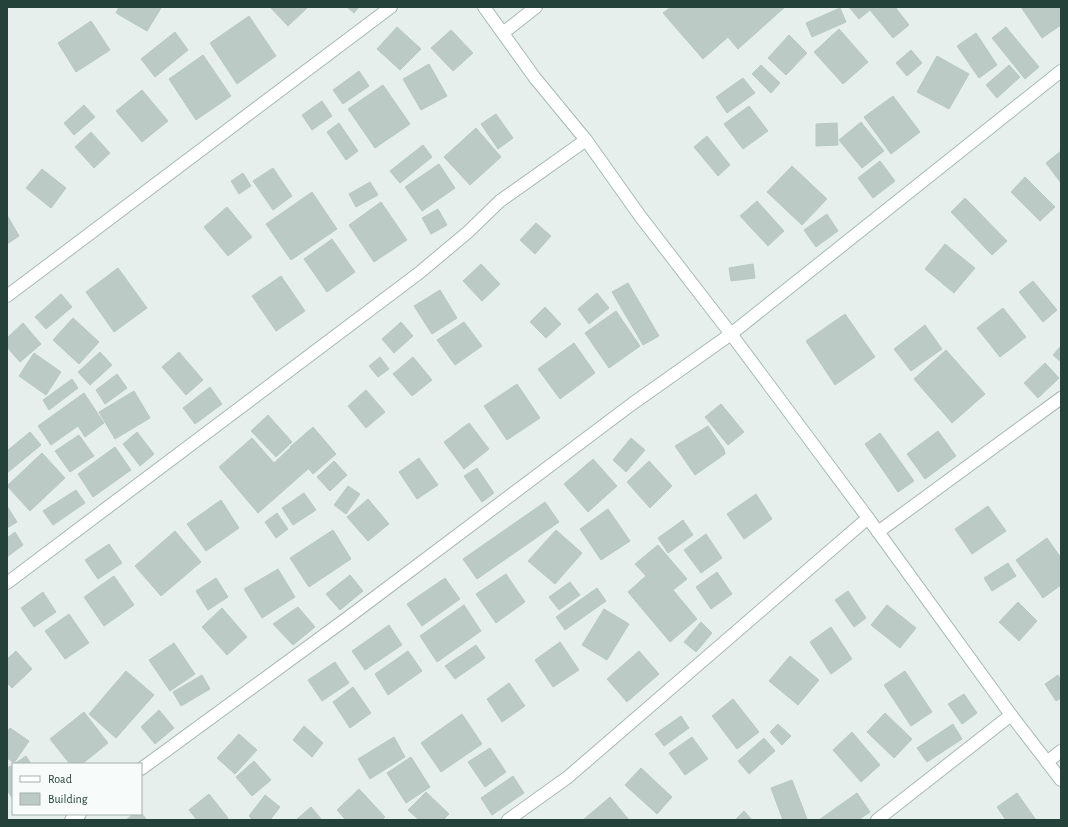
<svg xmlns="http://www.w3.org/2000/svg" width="1068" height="827" font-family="'Alegreya Sans',sans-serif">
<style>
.building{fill:#bbcac4;stroke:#b8c9c2}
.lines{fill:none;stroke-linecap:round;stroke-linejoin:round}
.street-casing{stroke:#a8b8b2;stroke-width:14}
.secondary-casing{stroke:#a4bbb3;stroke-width:14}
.street{stroke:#fff;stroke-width:12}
.secondary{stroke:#fff;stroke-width:12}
</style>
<rect width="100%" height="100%" fill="#e6efeb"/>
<g class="building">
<path d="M119,7H158L161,8L147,31L116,13Z"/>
<path d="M270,7H308L288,26Z"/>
<path d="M347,7H359L354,13Z"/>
<path d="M671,7H785L738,49L728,37L703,59L663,13Z"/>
<path d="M849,7H895L909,25L893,38L870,10L859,19Z"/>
<path d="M1021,7H1060L1061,9V25L1042,38Z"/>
<path d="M840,8L846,22L812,37L806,23Z"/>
<path d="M249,16L276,56L237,84L210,43Z"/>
<path d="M91,21L110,50L76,72L58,43Z"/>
<path d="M397,27L421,49L400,70L377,49Z"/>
<path d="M1006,27L1039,67L1025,79L992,38Z"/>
<path d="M839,29L868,62L843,84L814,52Z"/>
<path d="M451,30L473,53L453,71L431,48Z"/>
<path d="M175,32L188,50L155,77L141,59Z"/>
<path d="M976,33L997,65L979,78L957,46Z"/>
<path d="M789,35L807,53L786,75L768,58Z"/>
<path d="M911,50L922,63L907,76L896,63Z"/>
<path d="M203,55L231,96L196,120L169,79Z"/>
<path d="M937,56L969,74L949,109L917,92Z"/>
<path d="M429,64L447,96L421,110L403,79Z"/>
<path d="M761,65L780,83L771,93L752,74Z"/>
<path d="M1009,65L1020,77L997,98L986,85Z"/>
<path d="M359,71L369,86L343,104L333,90Z"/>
<path d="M743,78L755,93L727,113L716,97Z"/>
<path d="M383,85L410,124L375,148L348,109Z"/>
<path d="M142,90L168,121L142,142L116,111Z"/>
<path d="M893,96L920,132L891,154L864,117Z"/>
<path d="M322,101L332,116L312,130L302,115Z"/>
<path d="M84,105L95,117L74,135L64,123Z"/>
<path d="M749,106L768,131L743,149L724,124Z"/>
<path d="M496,114L513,138L498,149L481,124Z"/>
<path d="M861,122L884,151L862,168L839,140Z"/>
<path d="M339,123L358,151L346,160L327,132Z"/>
<path d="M837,123L838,145L816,146V124Z"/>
<path d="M476,128L501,157L470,185L444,157Z"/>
<path d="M91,132L110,153L94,168L75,147Z"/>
<path d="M707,136L730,165L718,176L694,147Z"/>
<path d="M423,145L432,157L400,183L390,171Z"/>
<path d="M1061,151V183L1046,163Z"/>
<path d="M880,161L895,181L873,198L858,178Z"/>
<path d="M439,164L455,188L422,211L405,187Z"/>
<path d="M792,166L827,199L802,225L767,192Z"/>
<path d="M273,168L292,196L273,210L253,181Z"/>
<path d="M42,169L66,188L51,208L26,188Z"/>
<path d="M243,173L251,186L239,194L231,181Z"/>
<path d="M1025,177L1055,207L1040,221L1011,192Z"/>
<path d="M370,182L378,195L356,207L349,194Z"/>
<path d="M312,192L337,229L291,260L266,224Z"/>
<path d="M965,198L1007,241L992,255L951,212Z"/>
<path d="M757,201L784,231L768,246L740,216Z"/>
<path d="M381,202L407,240L374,262L349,225Z"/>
<path d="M227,207L252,237L228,256L204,227Z"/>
<path d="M438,209L447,225L431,234L422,218Z"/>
<path d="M827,214L838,231L816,247L804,230Z"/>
<path d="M7,215L19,236L7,244Z"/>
<path d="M536,223L551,236L535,254L520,240Z"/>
<path d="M332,239L355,272L327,292L304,259Z"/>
<path d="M945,244L975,268L954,293L925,269Z"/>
<path d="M481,264L500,284L482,301L463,281Z"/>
<path d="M753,264L755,278L731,281L729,268Z"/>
<path d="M118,268L147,308L114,332L86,292Z"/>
<path d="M281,276L305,311L276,331L252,296Z"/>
<path d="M1033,281L1057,310L1043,322L1019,292Z"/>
<path d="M628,283L659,336L643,345L612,292Z"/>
<path d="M440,290L457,318L432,334L414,306Z"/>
<path d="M597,293L609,308L589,324L578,309Z"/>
<path d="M61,294L72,307L46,329L35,317Z"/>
<path d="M545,307L561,324L546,338L530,322Z"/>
<path d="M1003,308L1026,337L1000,357L977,328Z"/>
<path d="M616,311L640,346L609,368L585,333Z"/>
<path d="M845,314L875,357L835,385L806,341Z"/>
<path d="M73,318L99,342L79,364L53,340Z"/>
<path d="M401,322L413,336L394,353L382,339Z"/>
<path d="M464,322L482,346L455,365L437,340Z"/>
<path d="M23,323L41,344L20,362L7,347V338Z"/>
<path d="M925,325L942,349L911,371L894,349Z"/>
<path d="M574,343L595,373L560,399L538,369Z"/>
<path d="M1061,346V362L1053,355Z"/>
<path d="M946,350L985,394L952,423L914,379Z"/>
<path d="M100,352L112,365L90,385L78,372Z"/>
<path d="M179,352L203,380L186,395L162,367Z"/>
<path d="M34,353L61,372L46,395L19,376Z"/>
<path d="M380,357L389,369L378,377L369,366Z"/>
<path d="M413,357L432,380L412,396L393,374Z"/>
<path d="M1045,363L1059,378L1038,398L1024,383Z"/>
<path d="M117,374L127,388L105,404L96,390Z"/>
<path d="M72,379L78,388L49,410L43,400Z"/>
<path d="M517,384L540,418L507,440L484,406Z"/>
<path d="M210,387L222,404L195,424L183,408Z"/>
<path d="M366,390L385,412L366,428L348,406Z"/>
<path d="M134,391L150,418L115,439L99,412Z"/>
<path d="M84,393L104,423L85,437L78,426L51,445L38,426Z"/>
<path d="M721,404L744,432L728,445L705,417Z"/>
<path d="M268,415L292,442L276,457L251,431Z"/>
<path d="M469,423L489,449L464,469L444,442Z"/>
<path d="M708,426L724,449L725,454L695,475L675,446Z"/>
<path d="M313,427L336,454L313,474L290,447Z"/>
<path d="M938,431L956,456L925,479L907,454Z"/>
<path d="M30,432L41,445L7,473V451Z"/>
<path d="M137,432L154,454L140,466L123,444Z"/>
<path d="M880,433L914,481L898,492L865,444Z"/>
<path d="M79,435L94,456L70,472L55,451Z"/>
<path d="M252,438L274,463L290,448L308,469L258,513L219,467Z"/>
<path d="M631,438L645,450L626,472L613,460Z"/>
<path d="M115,447L131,470L93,497L78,474Z"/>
<path d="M42,453L65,478L30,511L7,486Z"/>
<path d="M419,458L438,485L417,499L399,472Z"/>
<path d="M593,459L617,486L588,512L564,484Z"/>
<path d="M334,461L347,475L330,491L317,477Z"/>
<path d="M649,461L672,486L650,508L627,482Z"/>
<path d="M477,468L494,493L482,502L464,476Z"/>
<path d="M348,486L360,494L346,514L334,505Z"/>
<path d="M76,490L85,503L53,525L43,511Z"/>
<path d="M304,493L316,510L293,525L282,508Z"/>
<path d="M756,494L772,519L744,539L727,514Z"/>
<path d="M368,499L389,524L368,541L347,517Z"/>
<path d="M221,500L239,528L206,551L187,524Z"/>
<path d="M545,502L559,522L477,579L463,559Z"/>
<path d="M7,506L17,522L7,528Z"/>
<path d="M988,506L1006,531L972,554L955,529Z"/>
<path d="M608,509L630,541L601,560L580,529Z"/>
<path d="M277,513L288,529L276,538L265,522Z"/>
<path d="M683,520L693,535L668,553L658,538Z"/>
<path d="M333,530L351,559L309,587L290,558Z"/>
<path d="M556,530L582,553L555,584L528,561Z"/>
<path d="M175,531L201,562L161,596L135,566Z"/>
<path d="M15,532L23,545L7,557V538Z"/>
<path d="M706,534L722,558L701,573L684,550Z"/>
<path d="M1047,538L1061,558V585L1043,598L1016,560Z"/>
<path d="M109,544L122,563L98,579L85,560Z"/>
<path d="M658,545L687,579L673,590L697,619L670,642L628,592L646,576L635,564Z"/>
<path d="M1008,563L1016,576L992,591L984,578Z"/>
<path d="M278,569L295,597L262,618L244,589Z"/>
<path d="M717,572L732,594L711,609L696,587Z"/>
<path d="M506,574L525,602L496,623L476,594Z"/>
<path d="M350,575L363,591L340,610L326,594Z"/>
<path d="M114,576L134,605L104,626L84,597Z"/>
<path d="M216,578L228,597L208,610L196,591Z"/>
<path d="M445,578L460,599L422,626L407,604Z"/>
<path d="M570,582L580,595L559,610L549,597Z"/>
<path d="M597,588L606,601L565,630L556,617Z"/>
<path d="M848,591L866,618L854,627L835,600Z"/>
<path d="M43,592L56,612L34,627L21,608Z"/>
<path d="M1018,602L1037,621L1019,641L999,622Z"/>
<path d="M464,605L481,631L437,662L420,636Z"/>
<path d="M887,605L916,628L900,648L871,625Z"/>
<path d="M298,607L315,627L293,645L273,624Z"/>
<path d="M222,608L247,637L227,655L202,627Z"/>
<path d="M604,609L629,624L607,660L582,645Z"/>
<path d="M69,614L89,643L65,659L45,631Z"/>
<path d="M701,622L712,633L696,652L684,642Z"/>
<path d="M389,625L402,645L365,670L352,651Z"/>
<path d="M831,627L852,659L831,674L810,642Z"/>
<path d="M560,642L579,670L553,687L535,660Z"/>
<path d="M174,643L195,674L170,691L149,660Z"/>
<path d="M476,645L485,658L455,679L445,666Z"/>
<path d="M16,651L32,669L12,688L7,683V659Z"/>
<path d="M408,651L422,671L388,695L375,674Z"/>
<path d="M639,651L659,674L627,702L607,679Z"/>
<path d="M790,656L819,680L798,705L769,681Z"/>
<path d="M335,662L349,683L322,701L308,680Z"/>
<path d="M126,671L154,695L116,738L89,714Z"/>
<path d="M905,671L932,712L911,726L884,685Z"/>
<path d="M202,675L210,689L181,706L173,692Z"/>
<path d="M1058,675L1061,680V698L1056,701L1045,684Z"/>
<path d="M509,683L525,706L502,722L487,699Z"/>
<path d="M353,687L371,713L350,728L333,702Z"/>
<path d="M964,694L977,713L962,724L948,704Z"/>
<path d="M733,699L759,732L737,749L712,716Z"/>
<path d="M159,710L174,728L155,744L141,727Z"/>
<path d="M84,712L108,743L82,764H70L50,739Z"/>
<path d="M885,713L912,739L894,758L867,732Z"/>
<path d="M462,714L482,744L441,772L421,743Z"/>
<path d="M681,716L689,728L664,746L655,734Z"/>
<path d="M778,724L791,736L782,745L770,732Z"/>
<path d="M953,724L962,739L927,762L917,748Z"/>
<path d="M304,726L323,743L312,757L293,740Z"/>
<path d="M10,728L29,741L14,763L7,758V732Z"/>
<path d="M852,732L880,765L861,782L833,750Z"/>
<path d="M239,734L257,750L235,774L217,758Z"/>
<path d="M394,737L405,757L370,779L358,759Z"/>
<path d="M692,737L708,759L685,775L669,753Z"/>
<path d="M764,738L775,751L749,774L738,761Z"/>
<path d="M490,748L506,772L485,787L468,762Z"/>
<path d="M26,756L31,764H14Z"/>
<path d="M411,757L430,787L406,803L387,773Z"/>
<path d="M254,761L271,780L252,796L236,777Z"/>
<path d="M13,765V799L7,790V768Z"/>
<path d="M641,768L672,797L657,814L625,785Z"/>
<path d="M513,776L524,793L492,815L481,798Z"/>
<path d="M792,780L807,819L805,820H783L771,788Z"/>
<path d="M359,789L385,817L381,820H346L337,810Z"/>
<path d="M426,792L449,814L443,820H419L408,810Z"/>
<path d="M857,793L870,812L858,820H819Z"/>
<path d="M1017,793L1036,820H1006L997,807Z"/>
<path d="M209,794L228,818L226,820H197L189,810Z"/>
<path d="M265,795L280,807L270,820H253L249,816Z"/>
<path d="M610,797L629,820H583Z"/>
<path d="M311,807L322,820H296Z"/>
<path d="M744,811L752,820H735Z"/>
<path d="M141,813L147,820H126L134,814Z"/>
</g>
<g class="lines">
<defs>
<g id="street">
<path d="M503,33L536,7"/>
<path d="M7,296L391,7"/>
<path d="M878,532L1061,398"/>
<path d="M7,583L419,273L468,232L500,201L586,140"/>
<path d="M1047,762L1061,751"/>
<path d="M141,769L346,619L632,404L731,334"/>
<path d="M71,820L80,814"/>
<path d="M508,820L568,777L868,518"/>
<path d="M877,820L1011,715"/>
</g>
<g id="secondary">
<path d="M484,7L535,78L586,140L640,216L731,334L868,518L1011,715L1061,780"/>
<path d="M731,334L1061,71"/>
</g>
</defs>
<use href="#street" class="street-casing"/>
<use href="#secondary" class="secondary-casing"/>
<use href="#street" class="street"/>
<use href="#secondary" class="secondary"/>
</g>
<rect width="1068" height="827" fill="none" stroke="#24423a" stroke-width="16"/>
<rect x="12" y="763" width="130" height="52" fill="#f7fbf9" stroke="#a3b1ad"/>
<rect x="20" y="776" width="20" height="6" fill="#ffffff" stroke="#a3b1ad"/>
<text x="48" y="783" font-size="12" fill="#24423a">Road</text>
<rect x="20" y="793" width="20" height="12" fill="#bbcac4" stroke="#a3b1ad"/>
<text x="48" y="803" font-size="12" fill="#24423a">Building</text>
</svg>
